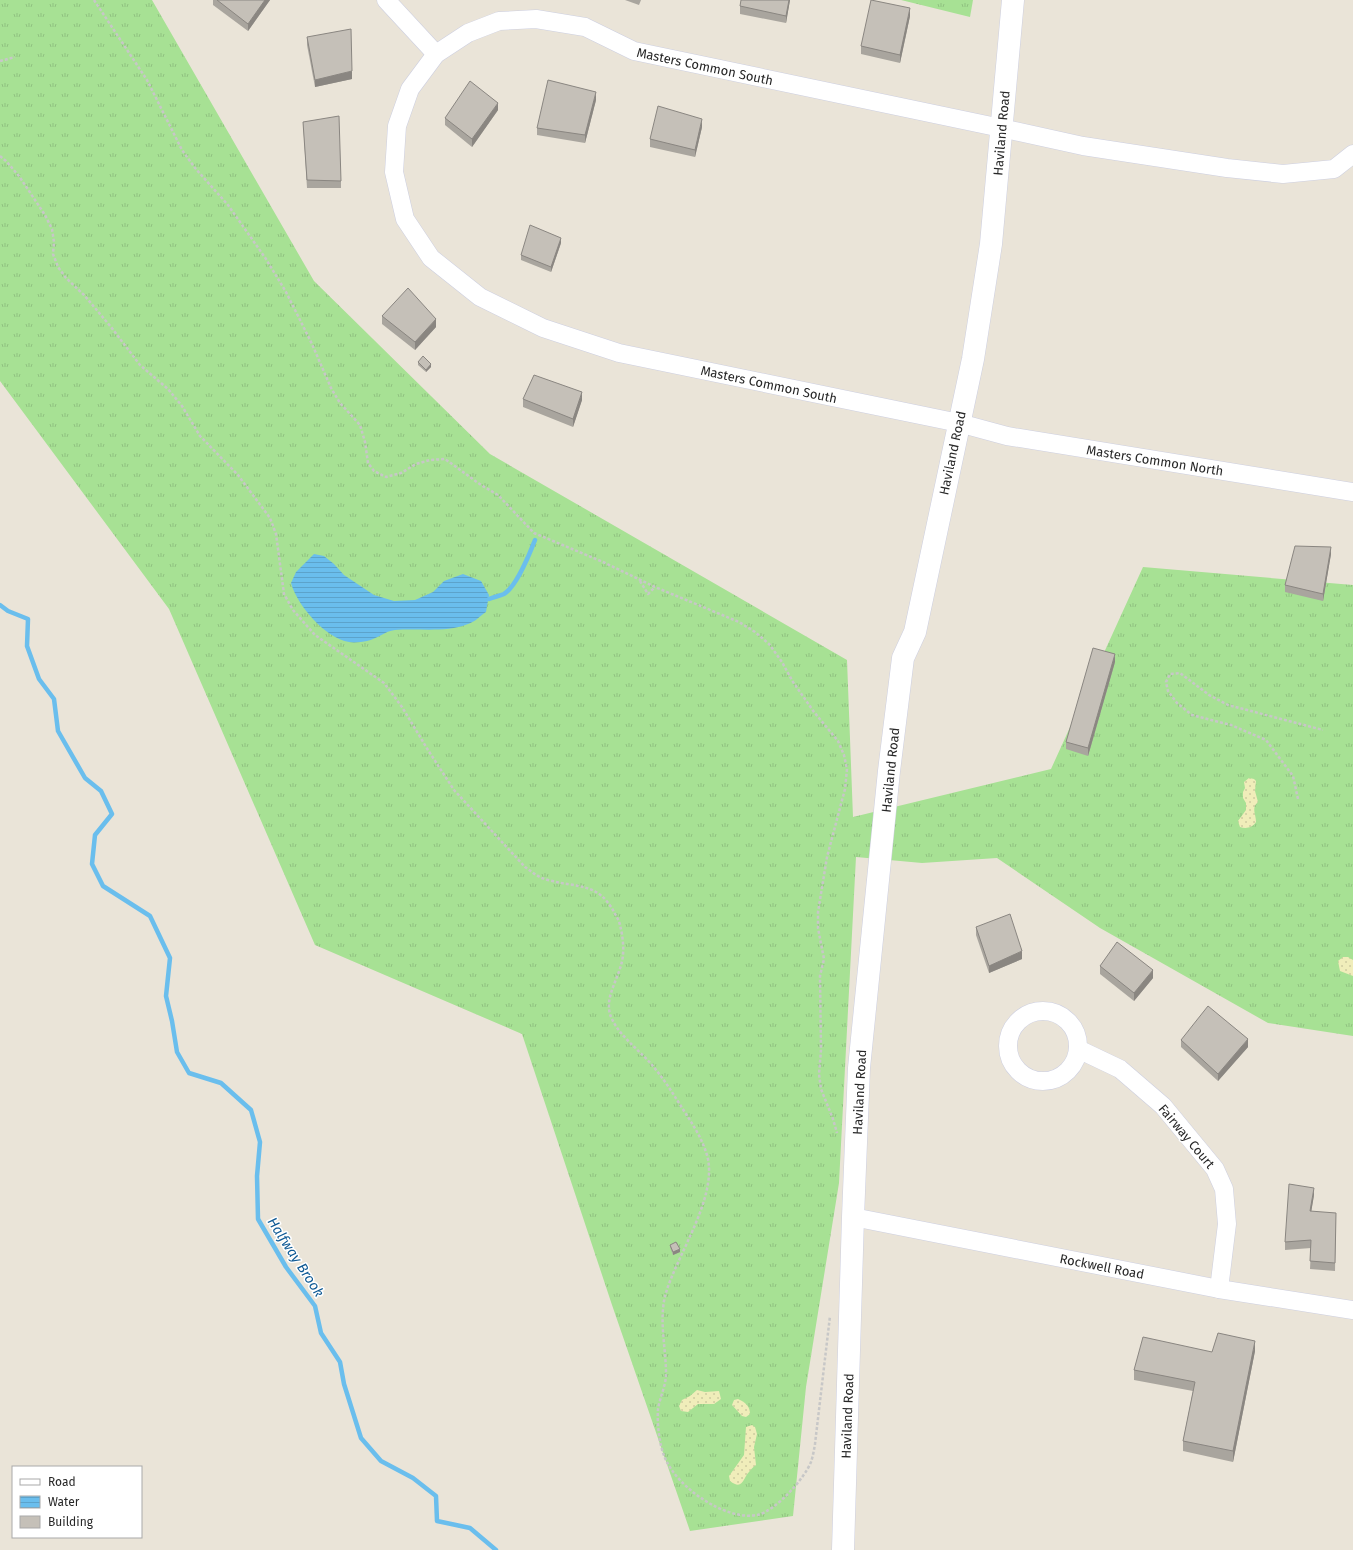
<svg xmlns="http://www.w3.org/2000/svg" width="1353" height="1550" font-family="'Fira Sans',sans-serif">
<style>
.grass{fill:url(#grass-tufts)}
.sand{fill:url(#sand-dots)}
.water{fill:url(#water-rules)}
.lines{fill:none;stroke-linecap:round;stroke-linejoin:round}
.stream{stroke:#6abeed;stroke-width:4.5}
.street-casing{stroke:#cdcfe0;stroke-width:19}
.secondary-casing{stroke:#cdcfe0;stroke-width:23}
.path{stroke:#c7c7c7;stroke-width:2.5;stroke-dasharray:3 2;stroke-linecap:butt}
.street{stroke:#fff;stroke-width:18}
.secondary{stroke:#fff;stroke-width:22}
.wall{fill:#a9a59e}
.shaded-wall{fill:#8a8681}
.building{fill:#c5c0b8;stroke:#8a8681}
.labels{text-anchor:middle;stroke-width:3;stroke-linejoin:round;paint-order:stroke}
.street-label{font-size:13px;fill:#272727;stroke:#fff}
.water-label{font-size:14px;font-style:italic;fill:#0e5994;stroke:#fff}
</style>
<defs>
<pattern id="grass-tufts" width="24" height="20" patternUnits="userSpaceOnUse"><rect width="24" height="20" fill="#a7e194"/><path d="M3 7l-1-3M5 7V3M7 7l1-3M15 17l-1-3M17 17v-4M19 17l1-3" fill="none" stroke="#90c180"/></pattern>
<pattern id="sand-dots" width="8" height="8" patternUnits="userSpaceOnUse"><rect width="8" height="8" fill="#f0edba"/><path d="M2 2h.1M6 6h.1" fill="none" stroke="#cecba0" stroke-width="1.8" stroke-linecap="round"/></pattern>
<pattern id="water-rules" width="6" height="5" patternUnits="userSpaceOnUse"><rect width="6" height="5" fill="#6abeed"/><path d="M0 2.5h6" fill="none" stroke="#5ca3cb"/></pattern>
</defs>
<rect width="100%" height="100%" fill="#eae4d8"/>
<g class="grass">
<path d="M0,0H152L314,281L490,454L847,660L853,817L1051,769L1143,567L1353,585V1036L1268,1023L1100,928L997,858L922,863L856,857L839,1183L806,1387L793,1516L690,1531L612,1305L522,1034L315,945L169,609L0,381Z"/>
<path d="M901,0H973L970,17Z"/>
</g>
<g class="sand">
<path d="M1249,778L1254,779L1256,781L1255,791L1258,802C1251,808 1256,814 1256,822C1252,828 1246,829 1240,827L1238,821L1246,810V803L1243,798V792L1245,788L1244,782Z"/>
<path d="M1343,957H1348L1353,960V976L1340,971L1338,961Z"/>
<path d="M697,1390L705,1392L719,1391L721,1399L714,1404H698L688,1412L681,1411L679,1406L682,1400L690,1396Z"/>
<path d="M738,1399C745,1402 750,1406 750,1414L746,1417L742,1416L732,1405L734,1400Z"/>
<path d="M752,1425L755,1427L757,1434L754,1447L756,1465C753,1467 751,1469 749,1472C743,1478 743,1491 730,1481L729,1476L744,1455L746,1427Z"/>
</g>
<path class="water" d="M314,554L324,556L334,564L344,575L374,595L394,601L415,600L433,592L444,581L463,574L481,581L489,595L486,612C480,616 475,622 468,624C445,633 420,628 395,630C385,631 377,639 367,641C362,642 354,643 349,642C325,638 297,605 291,583L296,572Z"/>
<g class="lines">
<g class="stream">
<path d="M489,599C494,597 499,596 504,594C516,587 530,553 535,540"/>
<path d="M0,605L8,611L28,619L27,646L39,679L54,699L58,731L85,778L101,791L112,814L95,835L92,864L103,886L150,916L170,958L166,996L172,1021L177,1052L189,1073L221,1083L251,1110L260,1142L257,1176L258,1219L286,1267L315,1306L321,1333L340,1362L344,1384L361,1438L381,1461L413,1478L436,1496L437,1521L470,1528L496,1550"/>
</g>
<defs>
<g id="street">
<path d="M386,0L436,54"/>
<path d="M1353,154L1334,169L1283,174L1227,168L1083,146L1001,128L634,51L585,27L536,19L499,21L468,33L436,54L410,89L397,126L394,172L405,219L431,258L480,297L543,328L619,353L959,423L1007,436L1353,492"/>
<circle cx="1043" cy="1046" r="35"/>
<path d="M1078,1049L1120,1069L1163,1106L1215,1169L1224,1189L1227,1224L1219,1289"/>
<path d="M853,1217L1219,1289L1353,1310"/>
</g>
<path id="secondary" d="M843,1550L853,1217L859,1068L889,771L903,658L915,632L973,359L991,244L1013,0"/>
</defs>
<use href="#street" class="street-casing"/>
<use href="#secondary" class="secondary-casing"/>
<g class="path">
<path d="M94,0L147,80L182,150L195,168L228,205L266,259L286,292L312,344L331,388L340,403L360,425L365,442L368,463L374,471L386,477L401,473L416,464L430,460L445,459L481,485L498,495L534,533L603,562L655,587L739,622L755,632L769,644L782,662L793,682L814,712L838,741L844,755L847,769L845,789L827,857L818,912V928L824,959L820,976L821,1050L819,1074L821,1089L833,1119L837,1133"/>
<path d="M0,61L15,57"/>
<path d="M0,156L6,161L19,176L45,215L52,229L54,242L53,254L58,267L66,278L84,295L111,327L140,365L168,389L182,406L200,436L238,475L270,518L276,534L284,594L293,610L315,635L384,683L402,707L428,750L454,790L525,867C532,872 539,878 548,880C577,888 598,882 614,912C616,916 619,920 620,925C623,937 625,953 621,965C616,984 602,1002 613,1021C621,1037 640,1051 652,1065C665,1080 675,1097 686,1114C695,1128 704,1142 708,1159C716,1201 676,1256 665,1296C659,1322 666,1348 666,1374C666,1385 660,1397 658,1409C657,1424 659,1444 665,1458C677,1487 725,1521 757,1515C776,1511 804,1479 811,1462C813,1456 814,1450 815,1444L830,1316"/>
<path d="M640,581L648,594L655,587"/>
<path d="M1298,799L1293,776L1266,740L1231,725L1192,715L1177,703L1168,691L1166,682L1170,674L1180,673L1209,695L1228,705L1323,730"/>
</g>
<use href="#street" class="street"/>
<use href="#secondary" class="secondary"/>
</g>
<g class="wall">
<path d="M213,0H270L248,31L213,5Z"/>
<path d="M625,0H641L639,5Z"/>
<path d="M790,0L786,23L740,14V6Z"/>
<path d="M910,16L900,63L861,54V46Z"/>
<path d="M307,37L352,79L315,87L307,45Z"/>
<path d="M596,100L585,143L537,135V128Z"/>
<path d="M498,110L472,147L445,125V118Z"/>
<path d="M303,122L341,181V188H307Z"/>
<path d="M702,127L695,157L650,147V139Z"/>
<path d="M561,243L551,272L521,260V255Z"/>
<path d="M382,316L436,327L415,350L382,324Z"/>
<path d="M418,362L431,367L426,372L418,365Z"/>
<path d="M523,399L582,400L573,427L523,407Z"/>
<path d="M1331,554L1323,601L1285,592V585Z"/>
<path d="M1115,662L1088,756L1066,749V742Z"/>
<path d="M976,927L1022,959L989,973L976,935Z"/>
<path d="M1100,966L1153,978L1134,1001L1100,974Z"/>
<path d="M1181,1040L1248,1047L1218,1081L1181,1047Z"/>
<path d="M1314,1195L1311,1212L1336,1213L1335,1271L1310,1269L1311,1248L1285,1250V1242Z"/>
<path d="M670,1245L680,1252L673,1255L670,1247Z"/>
<path d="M1255,1351L1233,1462L1183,1451V1441L1193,1391L1134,1380V1370L1212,1352Z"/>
</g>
<g class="shaded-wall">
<path d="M265,0H270L248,31V24Z"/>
<path d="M789,0H790L786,23V16Z"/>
<path d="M910,8V16L900,63V55Z"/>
<path d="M352,71V79L315,87V80Z"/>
<path d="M596,92V100L585,143V135Z"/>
<path d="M498,103V110L472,147V139Z"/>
<path d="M702,119V127L695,157V150Z"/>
<path d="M561,238V243L551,272V267Z"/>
<path d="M436,319V327L415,350V342Z"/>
<path d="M431,364V367L426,372V370Z"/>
<path d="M582,392V400L573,427V419Z"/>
<path d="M1331,547V554L1323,601V594Z"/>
<path d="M1115,654V662L1088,756V748Z"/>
<path d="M1022,951V959L989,973V966Z"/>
<path d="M1153,970V978L1134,1001V993Z"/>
<path d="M1248,1039V1047L1218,1081V1074Z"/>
<path d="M1314,1188V1195L1310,1219V1211Z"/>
<path d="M680,1249V1252L673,1255V1252Z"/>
<path d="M1255,1341V1351L1233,1462V1451Z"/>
</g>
<g class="building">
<path d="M217,0H265L248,24Z"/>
<path d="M741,0H789L786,16L740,6Z"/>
<path d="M871,0L910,8L900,55L861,46Z"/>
<path d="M351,29L352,71L315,80L307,37Z"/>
<path d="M548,80L596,92L585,135L537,128Z"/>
<path d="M470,81L498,103L472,139L445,118Z"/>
<path d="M658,106L702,119L695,150L650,139Z"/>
<path d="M339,116L341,181L307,180L303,122Z"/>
<path d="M530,225L561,238L551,267L521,255Z"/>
<path d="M408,288L436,319L415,342L382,316Z"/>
<path d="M423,356L431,364L426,370L418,362Z"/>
<path d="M534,375L582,392L573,419L523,399Z"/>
<path d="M1295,546L1331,547L1323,594L1285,585Z"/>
<path d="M1093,648L1115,654L1088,748L1066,742Z"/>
<path d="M1010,914L1022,951L989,966L976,927Z"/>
<path d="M1117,942L1153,970L1134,993L1100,966Z"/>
<path d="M1208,1006L1248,1039L1218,1074L1181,1040Z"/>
<path d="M1289,1184L1314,1188L1310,1211L1336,1213L1335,1263L1310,1261L1311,1240L1285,1242Z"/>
<path d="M676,1242L680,1249L673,1252L670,1245Z"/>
<path d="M1218,1333L1255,1341L1233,1451L1183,1441L1195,1382L1134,1370L1143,1337L1212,1352Z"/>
</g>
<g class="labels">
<g class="street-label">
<text transform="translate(705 66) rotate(12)" y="5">Masters Common South</text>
<text transform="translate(1001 133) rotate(-85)" y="5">Haviland Road</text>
<text transform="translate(769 384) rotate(12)" y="5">Masters Common South</text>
<text transform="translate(952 453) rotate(-78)" y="5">Haviland Road</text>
<text transform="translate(1155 460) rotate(9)" y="5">Masters Common North</text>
<text transform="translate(890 770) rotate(-84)" y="5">Haviland Road</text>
<text transform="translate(859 1092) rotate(-87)" y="5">Haviland Road</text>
<text transform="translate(1187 1136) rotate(50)" y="5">Fairway Court</text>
<text transform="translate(1102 1266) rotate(11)" y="5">Rockwell Road</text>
<text transform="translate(847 1416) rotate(-88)" y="5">Haviland Road</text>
</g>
<g class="water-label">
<text transform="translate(296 1257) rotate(57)" y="5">Halfway Brook</text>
</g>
</g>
<rect x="12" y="1466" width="130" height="72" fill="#ffffff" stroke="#a9a9a9"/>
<rect x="20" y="1479" width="20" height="6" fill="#ffffff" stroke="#a9a9a9"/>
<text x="48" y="1486" font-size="12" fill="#272727">Road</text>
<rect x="20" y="1496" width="20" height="12" fill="url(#water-rules)" stroke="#a9a9a9"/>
<text x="48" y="1506" font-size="12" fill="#272727">Water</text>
<rect x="20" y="1516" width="20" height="12" fill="#c5c0b8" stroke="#a9a9a9"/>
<text x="48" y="1526" font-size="12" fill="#272727">Building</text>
</svg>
